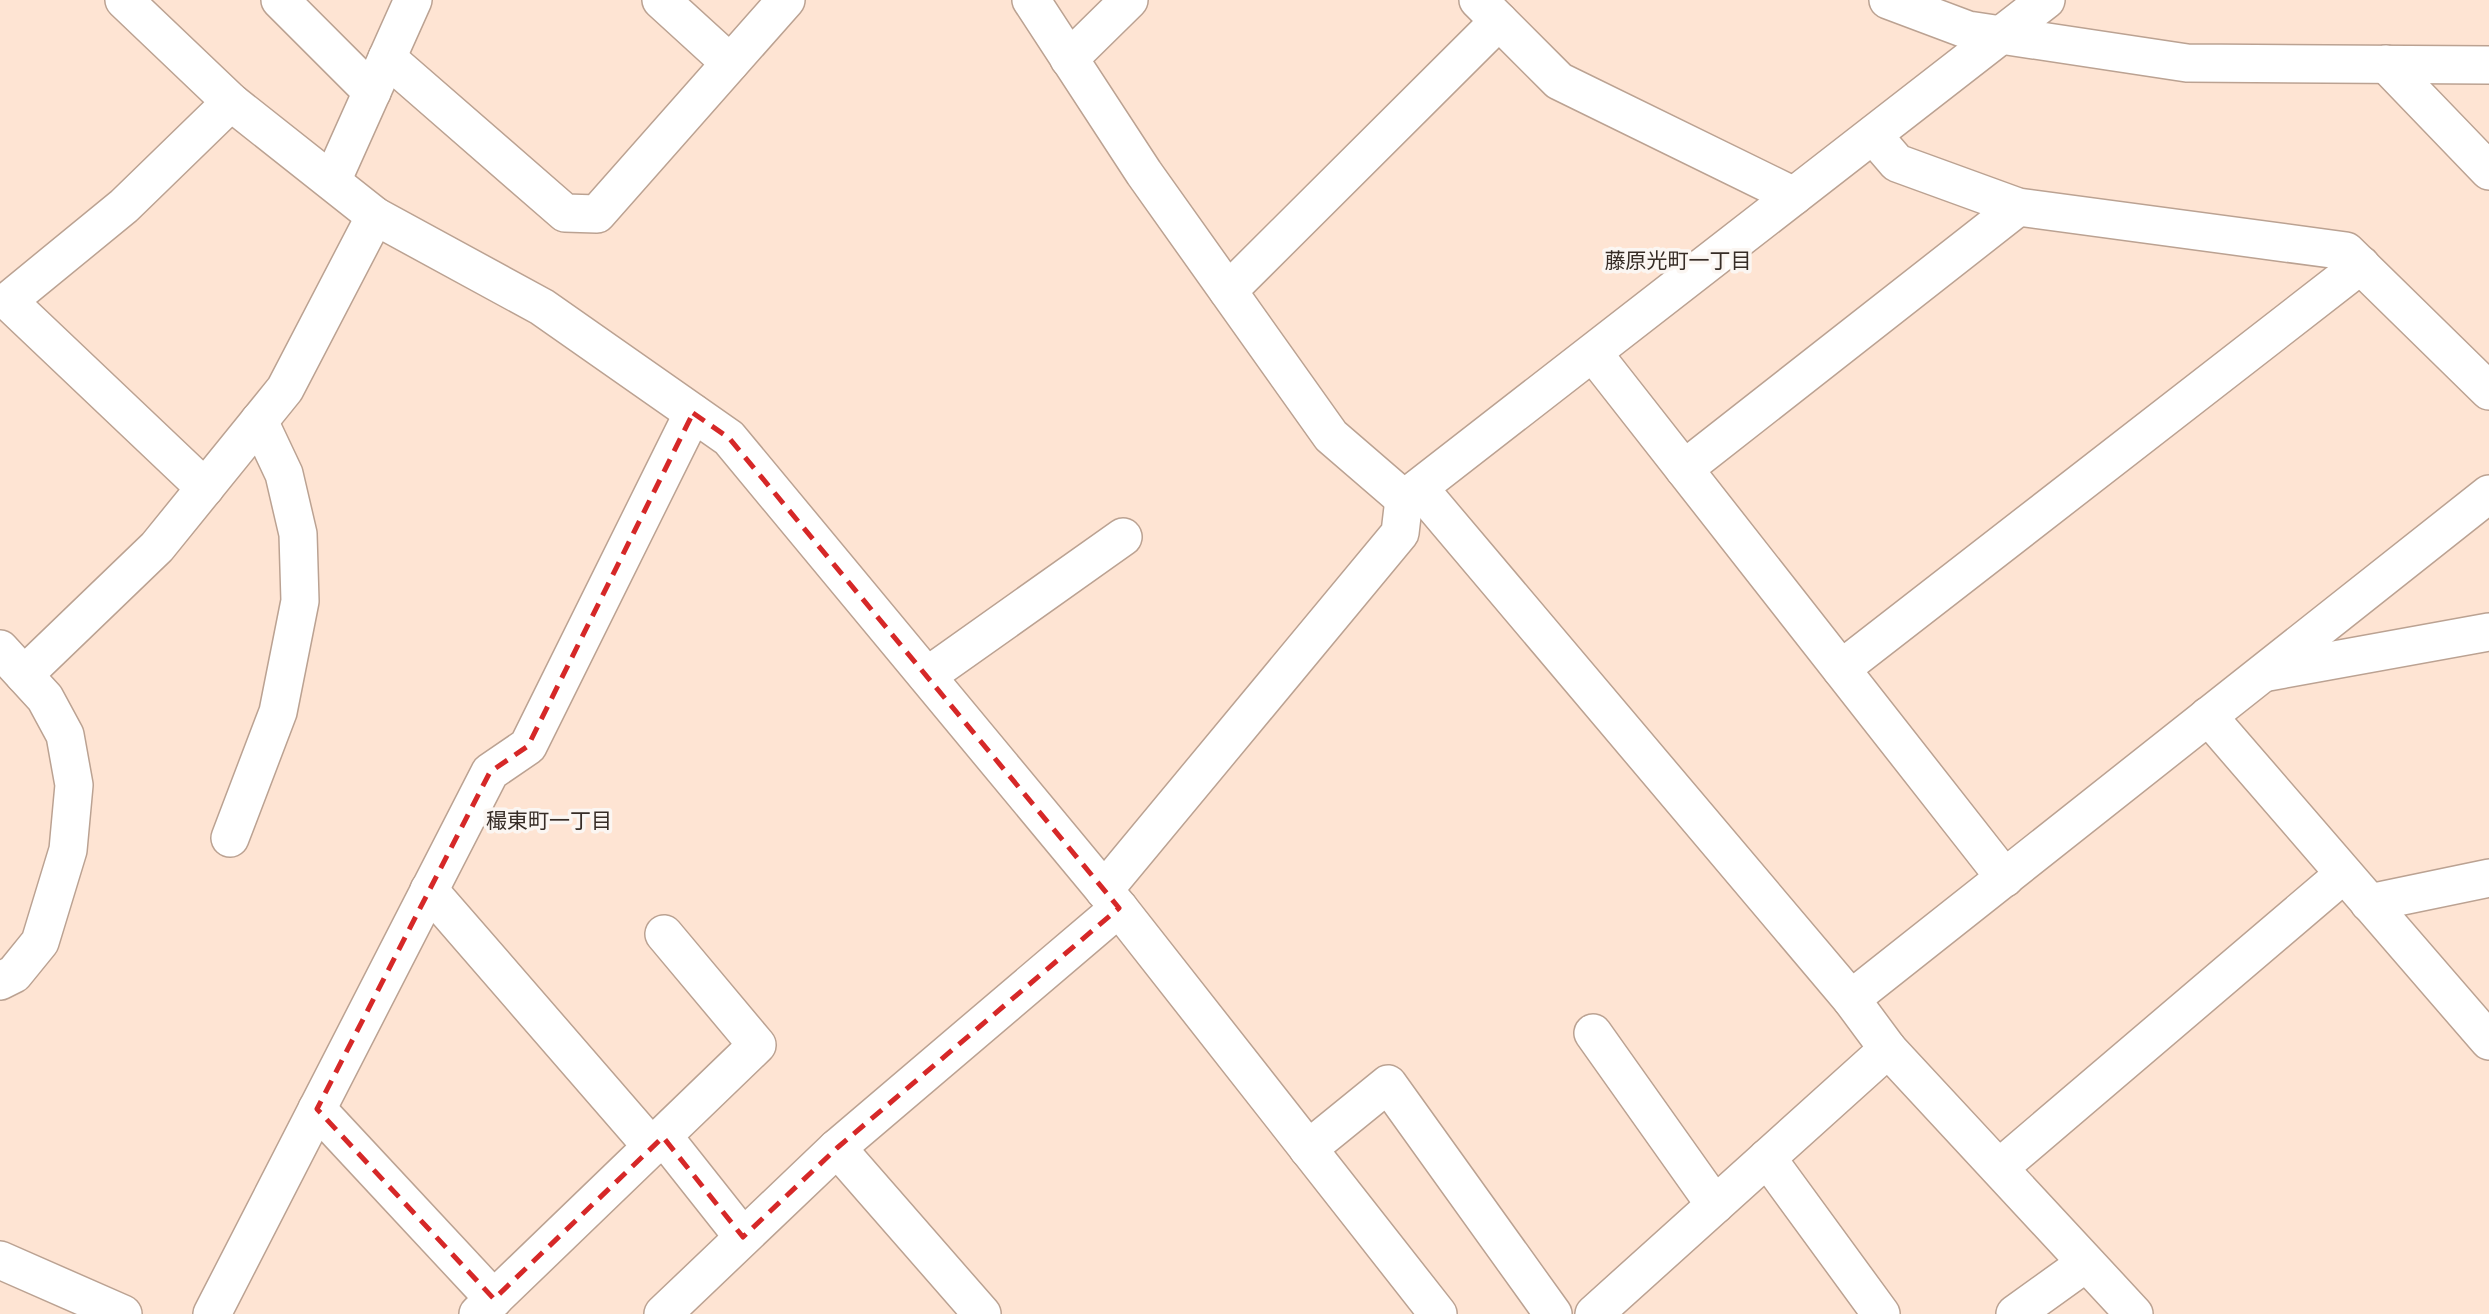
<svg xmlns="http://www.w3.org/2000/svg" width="2489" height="1314" font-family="'PT Sans Narrow','Noto Sans JP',sans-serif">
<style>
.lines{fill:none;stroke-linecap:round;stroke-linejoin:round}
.minor-casing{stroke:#bba292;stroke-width:40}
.minor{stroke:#fff;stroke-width:37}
.marked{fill:none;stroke:#d62828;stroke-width:5;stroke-dasharray:14 9;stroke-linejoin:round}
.labels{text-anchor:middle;stroke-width:7;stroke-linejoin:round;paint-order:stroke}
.neighbourhood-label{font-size:21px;fill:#362c26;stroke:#fbf6f2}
</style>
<rect width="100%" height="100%" fill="#fee4d3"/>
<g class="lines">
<defs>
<g id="minor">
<path d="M124,0L231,102L375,216L542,307L729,438L1119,908L1438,1314"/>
<path d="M280,0L372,92"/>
<path d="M661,0L730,63"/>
<path d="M1031,0L1144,173L1331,436L1404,499"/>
<path d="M1478,0L1559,81L1794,196"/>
<path d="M1888,0L1968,30L2187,63L2489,65"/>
<path d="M387,58L565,213L597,214L786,0"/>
<path d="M1069,59L1129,0"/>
<path d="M2386,64L2489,171"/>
<path d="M1873,135L1897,163L2018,207L2346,251L2489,391"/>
<path d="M332,181L413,0"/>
<path d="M1228,291L1499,21"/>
<path d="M1593,353L2005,878"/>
<path d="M1684,469L2018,207"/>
<path d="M205,488L8,301L124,206L231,102"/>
<path d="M1419,488L1851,999L1888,1049L2134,1314"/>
<path d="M0,649L45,698L65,735L74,785L68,850L40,942L14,974L0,981"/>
<path d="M1841,669L2361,265"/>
<path d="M2268,672L2489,632"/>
<path d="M24,675L157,547L285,389L375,216"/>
<path d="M927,676L1123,537"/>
<path d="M2208,716L2489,1041"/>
<path d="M230,838L278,712L300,601L298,534L284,474L259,421"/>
<path d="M429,890L652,1147"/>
<path d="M1104,890L1400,533L1404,499L2046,0"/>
<path d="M2369,903L2489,878"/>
<path d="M1851,999L2489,494"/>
<path d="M1593,1033L1715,1205"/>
<path d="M317,1109L494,1299"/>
<path d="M663,1136L743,1237"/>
<path d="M837,1148L982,1314"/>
<path d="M1308,1149L1388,1084L1553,1314"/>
<path d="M1767,1158L1881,1314"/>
<path d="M1999,1168L2344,874"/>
<path d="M0,1260L123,1314"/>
<path d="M212,1314L490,772L528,746L693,413"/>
<path d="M478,1314L757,1045L664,934"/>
<path d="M663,1314L837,1148L1119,908"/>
<path d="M1594,1314L1888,1049"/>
<path d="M2015,1314L2086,1263"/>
</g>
</defs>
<use href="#minor" class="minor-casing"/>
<use href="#minor" class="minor"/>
</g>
<path class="marked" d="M693,413L729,438L1119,908L837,1148L743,1237L663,1137L494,1299L317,1109L490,772L528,746Z"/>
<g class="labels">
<g class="neighbourhood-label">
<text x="1678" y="268">藤原光町一丁目</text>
<text x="549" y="828">穝東町一丁目</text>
</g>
</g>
</svg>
